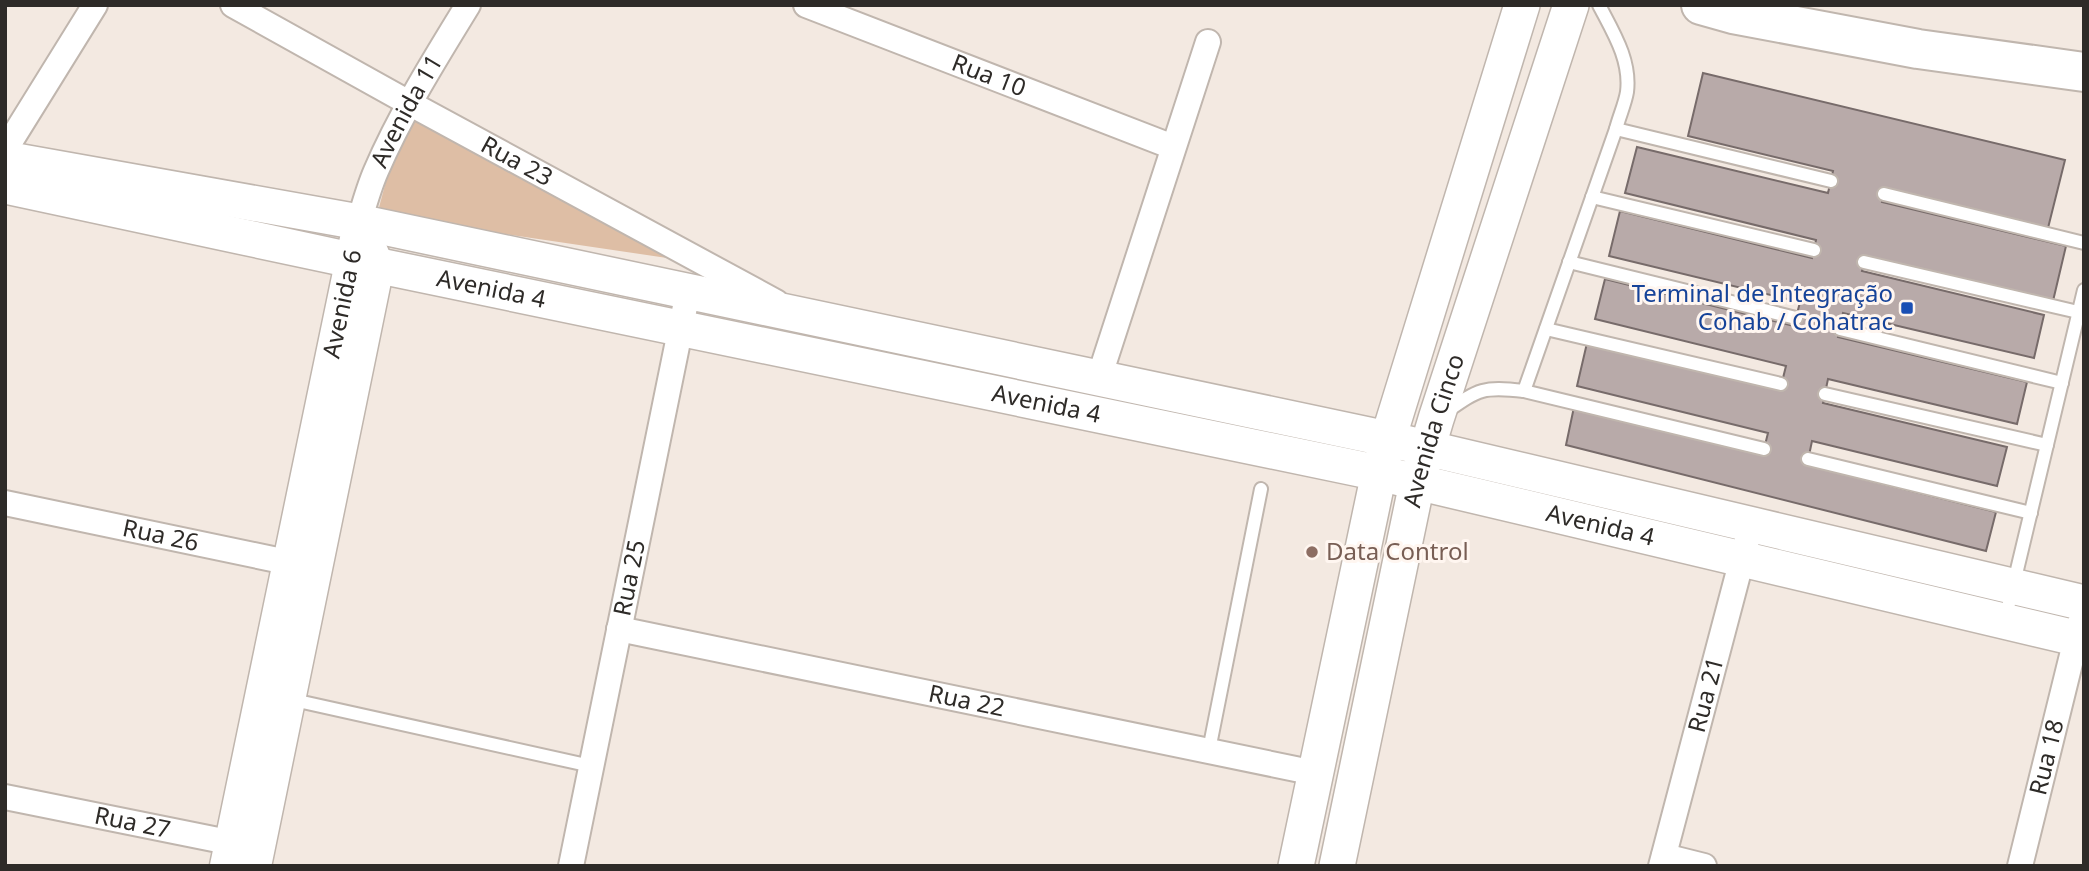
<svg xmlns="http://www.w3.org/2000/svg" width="2089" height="871" font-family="'Noto Sans',sans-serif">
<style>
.green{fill:#debea5}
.building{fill:#b8aaa9;stroke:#776b6a;stroke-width:2}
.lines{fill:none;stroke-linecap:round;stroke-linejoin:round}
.service-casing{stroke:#c0b6ae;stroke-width:16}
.minor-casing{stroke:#c0b6ae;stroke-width:28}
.tertiary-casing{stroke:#c0b6ae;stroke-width:35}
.secondary-casing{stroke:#c0b6ae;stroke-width:38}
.primary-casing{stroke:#c0b6ae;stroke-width:42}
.service{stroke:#fff;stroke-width:12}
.minor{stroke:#fff;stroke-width:24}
.tertiary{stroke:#fff;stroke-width:32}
.secondary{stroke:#fff;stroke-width:35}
.primary{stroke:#fff;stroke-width:38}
.transit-dot{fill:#1a4fb4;stroke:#fff6f0;stroke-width:2.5}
.education-dot{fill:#8d6e63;stroke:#fff6f0;stroke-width:2.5}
.labels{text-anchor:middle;stroke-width:6;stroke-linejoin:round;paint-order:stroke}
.street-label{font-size:24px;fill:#2e2b28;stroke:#fff6f0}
.transit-label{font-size:24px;fill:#164399;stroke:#fff6f0;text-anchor:end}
.education-label{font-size:24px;fill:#785e54;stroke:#fff6f0;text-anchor:start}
</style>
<rect width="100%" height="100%" fill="#f3e9e1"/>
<path class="green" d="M412,115L721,266L377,215L390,166Z"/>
<path class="building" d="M1703,73L2065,160L2047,232L1884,192L1882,202L2066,246L2053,301L1865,256L1862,271L2044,315L2034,358L1843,313L1838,337L2027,382L2017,424L1828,379L1823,403L2007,447L1997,486L1812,441L1807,465L1996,512L1986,551L1566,445L1574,407L1763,453L1768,433L1577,386L1587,343L1780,390L1786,366L1595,319L1605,279L1794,326L1800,302L1609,256L1620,211L1812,258L1816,240L1625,193L1637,147L1828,193L1833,171L1688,136Z"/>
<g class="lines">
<defs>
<g id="service">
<path d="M1616,129L1831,181"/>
<path d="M1884,194L2084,243"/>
<path d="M1592,197L1814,250"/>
<path d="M1569,262L1796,318"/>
<path d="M1864,262L2078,312"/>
<path d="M1546,329L1781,384"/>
<path d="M1840,329L2062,383"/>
<path d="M1524,391L1616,129C1619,117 1625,104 1627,92C1631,60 1613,32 1599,5"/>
<path d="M1825,394L2047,445"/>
<path d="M1446,412C1479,389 1483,386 1524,391L1764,449"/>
<path d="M1808,459L2031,513"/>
<path d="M2005,620L2084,290"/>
<path d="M289,699L591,766"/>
<path d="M1209,750L1261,489"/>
</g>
<g id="minor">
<path id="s1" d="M233,5L409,103L776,302"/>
<path id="s2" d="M806,5L1173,147"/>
<path d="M5,150L95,5"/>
<path id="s3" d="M359,222C364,205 369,187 376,171C401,113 435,59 468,5"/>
<path d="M1099,378L1208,42"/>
<path id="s4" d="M5,503L306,566"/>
<path id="s5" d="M619,629L1315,773"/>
<path id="s6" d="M5,797L248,846"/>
<path d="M1664,856L1704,866"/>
<path id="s7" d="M571,866L688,292"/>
<path id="s8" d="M1661,866L1751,525"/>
<path id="s9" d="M2020,866L2080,623"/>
</g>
<g id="tertiary">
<path id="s10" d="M226,866L357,234"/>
<path d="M255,866L378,266L359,222"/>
</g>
<g id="secondary">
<path d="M5,159L359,222L1388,439L2084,603"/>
<path id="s11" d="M5,186L351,260L1379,473L2084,640"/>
<path d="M1296,866L1379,473L1388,439L1522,5"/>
<path id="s12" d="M1337,866L1417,483L1436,419L1571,5"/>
</g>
<path id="primary" d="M1701,5L1733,14L1918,49L2084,72"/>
</defs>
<use href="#service" class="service-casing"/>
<use href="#minor" class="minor-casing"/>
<use href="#tertiary" class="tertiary-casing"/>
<use href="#secondary" class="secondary-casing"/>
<use href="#primary" class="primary-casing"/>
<use href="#service" class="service"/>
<use href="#minor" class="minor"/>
<use href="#tertiary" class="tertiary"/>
<use href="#secondary" class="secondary"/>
<use href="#primary" class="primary"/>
</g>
<rect class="transit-dot" x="1900" y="301" width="14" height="14" rx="3.5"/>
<circle class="education-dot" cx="1312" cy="552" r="7"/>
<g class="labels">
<g class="street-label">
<text dy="8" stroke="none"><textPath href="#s2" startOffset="196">Rua 10</textPath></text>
<text dy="8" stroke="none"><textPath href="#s3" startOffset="121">Avenida 11</textPath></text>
<text dy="8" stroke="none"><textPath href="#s1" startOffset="324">Rua 23</textPath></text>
<text dy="8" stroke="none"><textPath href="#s11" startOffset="497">Avenida 4</textPath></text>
<text dy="8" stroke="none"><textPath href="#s10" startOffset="574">Avenida 6</textPath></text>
<text dy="8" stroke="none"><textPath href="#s11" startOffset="1064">Avenida 4</textPath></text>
<text dy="8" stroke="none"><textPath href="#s12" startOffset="446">Avenida Cinco</textPath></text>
<text dy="8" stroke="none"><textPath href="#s11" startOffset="1631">Avenida 4</textPath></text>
<text dy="8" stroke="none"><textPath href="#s4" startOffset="159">Rua 26</textPath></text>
<text dy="8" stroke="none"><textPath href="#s7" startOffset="294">Rua 25</textPath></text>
<text dy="8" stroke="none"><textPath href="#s8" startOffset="177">Rua 21</textPath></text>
<text dy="8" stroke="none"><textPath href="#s5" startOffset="355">Rua 22</textPath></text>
<text dy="8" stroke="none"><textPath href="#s9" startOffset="112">Rua 18</textPath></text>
<text dy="8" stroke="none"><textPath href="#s6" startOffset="130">Rua 27</textPath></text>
</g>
<g class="transit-label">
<text x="1893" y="302">Terminal de Integração<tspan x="1893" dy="28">Cohab / Cohatrac</tspan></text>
</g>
<g class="education-label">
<text x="1326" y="560">Data Control</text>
</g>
</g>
<rect width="2089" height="871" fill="none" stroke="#2e2b28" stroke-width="14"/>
</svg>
